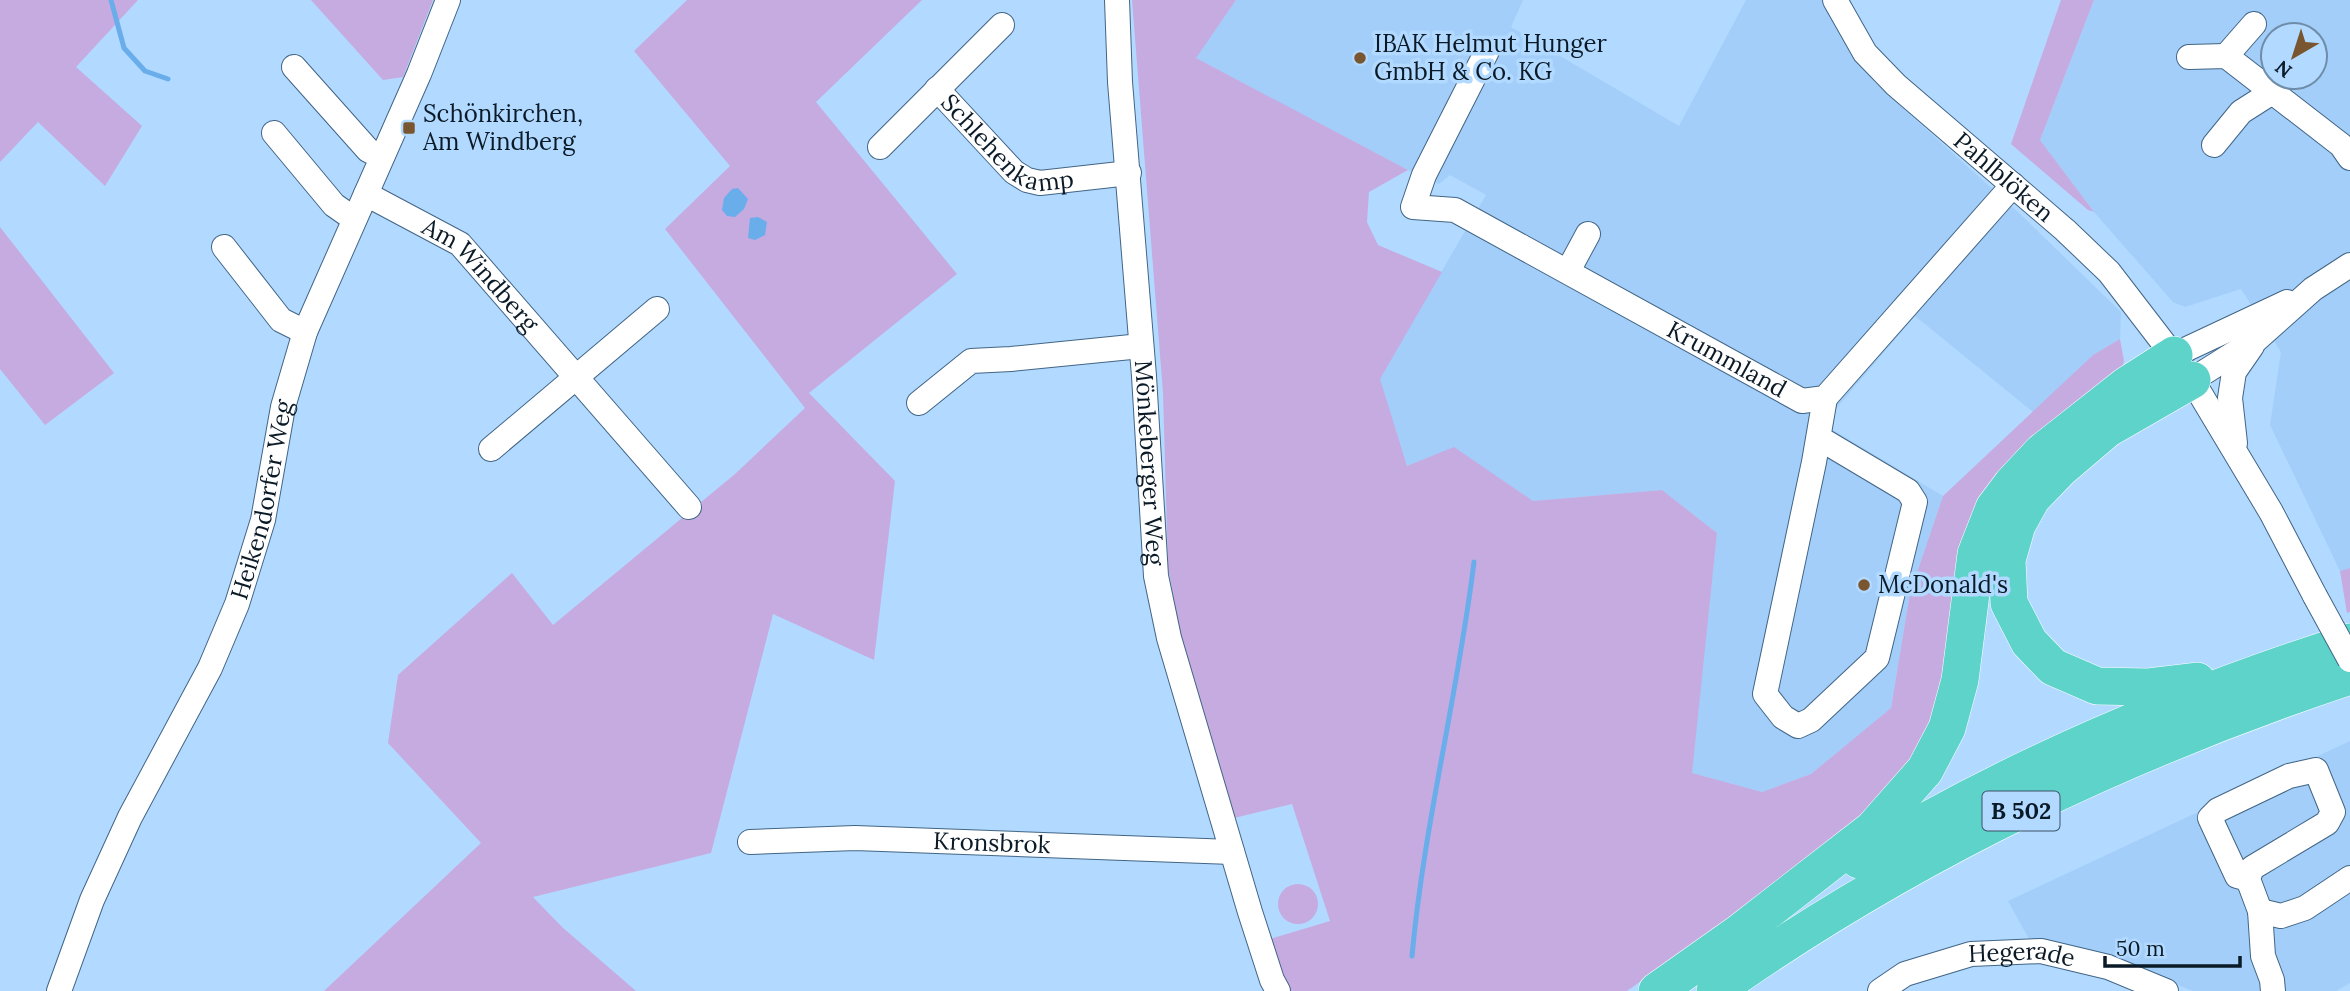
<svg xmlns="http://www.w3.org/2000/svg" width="2350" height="991" font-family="Lora,serif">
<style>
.built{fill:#a2cef9;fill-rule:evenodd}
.green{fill:#c6abe1}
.water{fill:#69adeb}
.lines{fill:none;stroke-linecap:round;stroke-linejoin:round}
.stream{stroke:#69adeb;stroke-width:5}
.minor-casing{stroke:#416585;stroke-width:26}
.highway-casing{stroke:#fff;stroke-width:38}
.minor{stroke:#fff;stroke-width:24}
.highway{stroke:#5ed3c9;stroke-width:37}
.minor-bridge-casing{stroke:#416585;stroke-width:26;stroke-linecap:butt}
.minor-bridge{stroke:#fff;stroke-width:24}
.poi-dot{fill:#79562f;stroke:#b2d9ff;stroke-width:2.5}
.labels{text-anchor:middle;stroke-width:7;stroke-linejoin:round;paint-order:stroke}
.shield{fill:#b2d9ff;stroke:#3d5368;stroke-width:2}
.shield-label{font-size:23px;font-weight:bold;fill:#0b1a27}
.poi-label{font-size:24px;fill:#0b1a27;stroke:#b2d9ff;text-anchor:start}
.street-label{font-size:24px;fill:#0b1a27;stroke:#b2d9ff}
</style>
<rect width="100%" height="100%" fill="#b2d9ff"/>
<g class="built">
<path d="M1236,0H1523L1511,27L1679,126L1746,0H1826L1850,46L1875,83L2019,213L2121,312L2120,339L2093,355L2033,412L1915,316L1823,424L1943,496L1910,593L1891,708L1811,774L1762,792L1691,773L1717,533L1662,490L1533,501L1454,448L1407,466L1379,379L1486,195L1450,175L1439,184L1408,170L1195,58Z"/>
<path d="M2094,0H2350V568L2340,571L2270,425L2281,352L2241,289L2185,307L2173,302L2094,212L2040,140ZM2273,35H2315V77H2273Z"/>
<path d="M2350,741V983L2336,991H2193L2112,958L2030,941L2008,901Z"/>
</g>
<g class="green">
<path d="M0,0H138L76,67L142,126L105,186L38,122L0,162Z"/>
<path d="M311,0H433L403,77L383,80Z"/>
<path d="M687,0H922L816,102L957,274L809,393L895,481L874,660L773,614L711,853L533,897L562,927L636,991H324L481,843L388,743L398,675L512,573L553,625L735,474L805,408L665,229L730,166L634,51Z"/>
<path d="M1132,0H1236L1196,58L1408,170L1369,192L1367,222L1378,245L1442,272L1380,379L1407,466L1454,447L1533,501L1662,490L1717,533L1692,773L1762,792L1811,774L1891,708L1910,593L1943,496L2093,355L2120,339L2124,361L2119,377L2012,463L1938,725L1866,821L1627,991H1291L1278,967L1270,939L1330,921L1292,804L1234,818L1180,634L1168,567L1163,393Z"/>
<path d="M2061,0H2094L2040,140L2094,212L2088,210L2011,144Z"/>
<path d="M0,227L114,373L45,425L0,369Z"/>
<path d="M2350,568V612L2347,613L2340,571Z"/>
<circle cx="1298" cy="904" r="20"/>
</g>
<g class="water">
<path d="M738,188L748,199L744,209L735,217L727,216L722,210L724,198L732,189Z"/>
<path d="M758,217L767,222L765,235L755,240L748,238L750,218Z"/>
</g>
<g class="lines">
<g class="stream">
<path d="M111,0L124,48L145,71L168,79"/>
<path d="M1412,956C1424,824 1458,694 1474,562"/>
</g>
<defs>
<g id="minor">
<path id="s1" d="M1117,0L1120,82L1144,376L1156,576L1169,638L1250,912L1272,980L1278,991"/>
<path id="s2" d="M1835,0L1865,53L1896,85L2065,230L2109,272L2192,380L2271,512L2315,596"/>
<path id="s3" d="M1487,51L1424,175L1413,207L1455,210L1802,401L1825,398L2013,185"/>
<path d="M2226,56L2254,24"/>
<path d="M2189,57L2226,56L2341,145L2350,158"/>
<path d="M294,67L368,150L382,157"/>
<path id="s4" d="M937,89L1014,172L1027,180L1040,183L1129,173"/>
<path d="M274,133L334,205L354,219"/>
<path d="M2214,145L2241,112L2274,91"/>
<path d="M880,147L1002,25"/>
<path id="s5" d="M366,194L460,244L689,507"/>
<path d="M224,247L281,320L305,332"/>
<path d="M1568,271L1588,234"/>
<path d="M2174,355L2287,302"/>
<path d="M2192,380L2257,339L2313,289L2350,265"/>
<path d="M919,403L971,361L1011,359L1141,346"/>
<path d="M1819,438L1908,491L1915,502L1877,658L1811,720L1798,726L1783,717L1765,694L1814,462L1825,398"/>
<path d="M2235,443L2230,398L2234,372L2252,346"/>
<path d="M491,449L657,309"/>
<path id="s6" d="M750,842L855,838L1232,852"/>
<path d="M2248,879L2237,876L2210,818L2218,810L2289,776L2316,770L2333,812L2327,823L2252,868L2248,879L2260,911L2263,956L2272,980L2273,991"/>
<path d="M2260,911L2281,916L2305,908L2350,878"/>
<path id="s7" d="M59,991L92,900L130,817L210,668L237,604L263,520L283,407L305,332L419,74L448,0"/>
<path id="s8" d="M1880,991L1905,974L1971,954L2041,951L2108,967L2166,991"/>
</g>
<g id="highway">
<path d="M2192,380L2107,429L2060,469L2032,498L2017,525L2007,560L2009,603L2029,642L2053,667L2097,686L2147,687L2197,681"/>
<path d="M1859,860C2013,766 2179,697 2350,642"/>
<path d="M1657,991L1739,933L1873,829L1925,770L1947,728L1960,680L1976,554L1994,508L2012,484L2042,452L2127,385L2174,355"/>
<path d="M1715,991C1909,854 2125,751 2350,676"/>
</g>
</defs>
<use href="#minor" class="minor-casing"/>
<use href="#highway" class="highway-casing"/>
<use href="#minor" class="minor"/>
<use href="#highway" class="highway"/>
<defs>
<path id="minor-bridge" d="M2315,596L2350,660"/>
</defs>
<use href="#minor-bridge" class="minor-bridge-casing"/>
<use href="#minor-bridge" class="minor-bridge"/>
</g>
<g class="poi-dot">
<circle cx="1360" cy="58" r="7"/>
<rect x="402" y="121" width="14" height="14" rx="3.5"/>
<circle cx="1864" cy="585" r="7"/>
</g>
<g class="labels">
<rect class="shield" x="1982.5" y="791.5" width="77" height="39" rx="5"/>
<g class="shield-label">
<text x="2021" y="819">B 502</text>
</g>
<g class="poi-label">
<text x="1374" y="52">IBAK Helmut Hunger<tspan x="1374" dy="28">GmbH &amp; Co. KG</tspan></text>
<text x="423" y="122">Schönkirchen,<tspan x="423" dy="28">Am Windberg</tspan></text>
<text x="1878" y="593">McDonald's</text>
</g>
<g class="street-label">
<text dy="8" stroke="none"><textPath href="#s4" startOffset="94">Schlehenkamp</textPath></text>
<text dy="8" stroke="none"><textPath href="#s2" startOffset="247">Pahlblöken</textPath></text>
<text dy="8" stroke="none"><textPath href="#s5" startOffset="142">Am Windberg</textPath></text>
<text dy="8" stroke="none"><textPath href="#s3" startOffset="525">Krummland</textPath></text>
<text dy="8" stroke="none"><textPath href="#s1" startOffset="464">Mönkeberger Weg</textPath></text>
<text dy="8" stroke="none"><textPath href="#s7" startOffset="534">Heikendorfer Weg</textPath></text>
<text dy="8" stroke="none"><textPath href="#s6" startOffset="242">Kronsbrok</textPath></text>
<text dy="8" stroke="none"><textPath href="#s8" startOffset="150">Hegerade</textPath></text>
</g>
</g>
<g transform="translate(2294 56) rotate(219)"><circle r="33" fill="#b2d9ff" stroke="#6f8da9" stroke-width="2"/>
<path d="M0-5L12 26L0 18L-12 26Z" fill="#79562f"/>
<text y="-10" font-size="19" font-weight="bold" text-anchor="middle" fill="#0b1a27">N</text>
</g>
<path d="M2105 956v10h135v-10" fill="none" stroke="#0b1a27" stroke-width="3.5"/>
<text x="2116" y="956" font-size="21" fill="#0b1a27" stroke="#b2d9ff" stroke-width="5" paint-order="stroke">50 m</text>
</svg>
